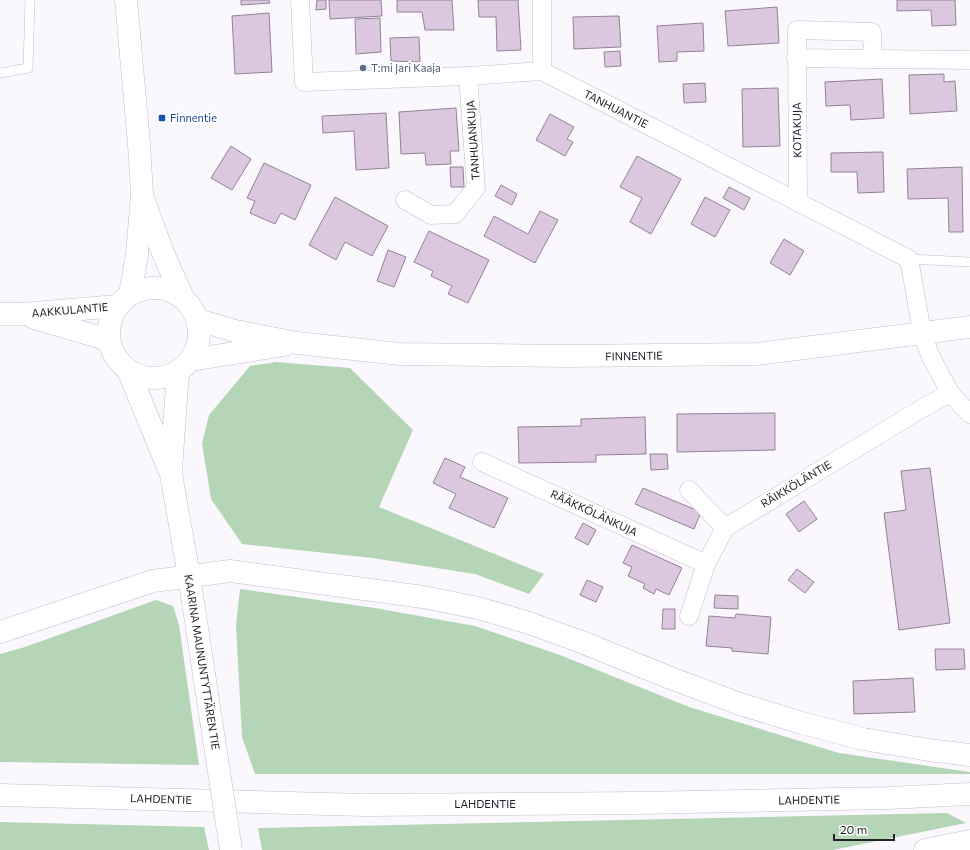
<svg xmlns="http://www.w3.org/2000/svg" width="970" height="850" font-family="Commissioner,sans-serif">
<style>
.green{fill:#b4d6b6}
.building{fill:#dbc8df;stroke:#938297}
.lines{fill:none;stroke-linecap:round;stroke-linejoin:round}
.lane-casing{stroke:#c5bad4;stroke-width:10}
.street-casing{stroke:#c5bad4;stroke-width:19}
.secondary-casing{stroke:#c5bad4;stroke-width:23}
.highway-casing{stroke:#c5bad4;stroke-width:23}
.lane{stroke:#fff;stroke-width:9}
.street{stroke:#fff;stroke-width:18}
.secondary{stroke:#fff;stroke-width:22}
.highway{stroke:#fff;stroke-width:22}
.secondary-bridge-casing{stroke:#c5bad4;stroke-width:23;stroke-linecap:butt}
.secondary-bridge{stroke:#fff;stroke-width:22}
.service-dot{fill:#5c6f8a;stroke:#fff;stroke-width:1.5}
.transit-dot{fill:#1a4fb4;stroke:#fff;stroke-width:1.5}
.labels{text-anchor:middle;stroke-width:4;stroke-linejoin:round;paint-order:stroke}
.service-label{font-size:11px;fill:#4e5e75;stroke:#fff;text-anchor:start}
.street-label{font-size:11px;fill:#25202a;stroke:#fff}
.transit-label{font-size:11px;fill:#164399;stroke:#fff;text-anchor:start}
</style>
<rect width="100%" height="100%" fill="#faf8fd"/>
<g class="green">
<path d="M276,362L350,368L413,430L379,507L544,574L529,594L475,574L372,558L242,544L211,499L202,443L209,415L250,366Z"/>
<path d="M240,589L375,608L475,626L560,655L689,707L839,753L970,772V774H255L242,737L236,625Z"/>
<path d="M156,600L173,606L179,625L199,765L0,762V654L25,647Z"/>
<path d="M947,813L966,823L833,850H262L258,828Z"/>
<path d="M0,822L204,827L209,850H0Z"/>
</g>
<g class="building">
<path d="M241,0H269L270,3L241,5Z"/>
<path d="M317,0H326V9L316,10Z"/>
<path d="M329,0H381L382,16L330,19Z"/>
<path d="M397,0H452L454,30H425L422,12H397Z"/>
<path d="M478,0H518L521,50L497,51L496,17H479Z"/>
<path d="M897,0H955L956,25L932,26L931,10L897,11Z"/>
<path d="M777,7L779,43L728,46L725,11Z"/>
<path d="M269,13L272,72L235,74L232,16Z"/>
<path d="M619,16L621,47L574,49L573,17Z"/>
<path d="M380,18L381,52L356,54L355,19Z"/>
<path d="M703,23L704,51L677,52V61L659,62L657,26Z"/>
<path d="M419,37L420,62L391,61L390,38Z"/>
<path d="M620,51L621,66L605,67L604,52Z"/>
<path d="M944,74V82L955,81L957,111L910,114L909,75Z"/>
<path d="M882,79L884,118L851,120L850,105L826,106L825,82Z"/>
<path d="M705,83L706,102L684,103L683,84Z"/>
<path d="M778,88L780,146L743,147L742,89Z"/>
<path d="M456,108L459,151H450L451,164L426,165L425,153L401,154L399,112Z"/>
<path d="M386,113L389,168L356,170L354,131L323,133L322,116Z"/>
<path d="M550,114L574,127L567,139L573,142L565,156L536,140Z"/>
<path d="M231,146L251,159L232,190L211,178Z"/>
<path d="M883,152L884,192L858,193L857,172H831V153Z"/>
<path d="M637,156L681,179L651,234L630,222L642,198L620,187Z"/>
<path d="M264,163L311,185L295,220L281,213L275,224L250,213L255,201L247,198Z"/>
<path d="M450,167H463L464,187H451Z"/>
<path d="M962,167L963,232H949L948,198L908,199L907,169Z"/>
<path d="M501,185L517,194L512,205L495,196Z"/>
<path d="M729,187L750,198L744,210L723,198Z"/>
<path d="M335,197L388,226L372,256L345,242L336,260L309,245Z"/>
<path d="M705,197L730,210L715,237L691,224Z"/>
<path d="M540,211L558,220L535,263L484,236L494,216L528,234Z"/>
<path d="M429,231L489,260L468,303L448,294L452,286L431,276L433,271L414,262Z"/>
<path d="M784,239L804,251L790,275L770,263Z"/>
<path d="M388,250L406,257L394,287L377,281Z"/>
<path d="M775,413V450L677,452V414Z"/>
<path d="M645,417L646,454L596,455V462L519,463L518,427L581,426V419Z"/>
<path d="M650,454H667L668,469L651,470Z"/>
<path d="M445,458L465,467L460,477L508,498L494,528L449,508L456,494L433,483Z"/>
<path d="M930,468L950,623L899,630L884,513L906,510L901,471Z"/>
<path d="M643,488L701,512L694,529L635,504Z"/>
<path d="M804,501L817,519L799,532L786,514Z"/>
<path d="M583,523L596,530L588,545L575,538Z"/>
<path d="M632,545L682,568L669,595L656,589L654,594L643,588L645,584L628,576L632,567L623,563Z"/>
<path d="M797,569L814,582L805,593L788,580Z"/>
<path d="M587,580L603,587L596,602L580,595Z"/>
<path d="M715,595L738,596V609L714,608Z"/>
<path d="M663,609H675V629H662Z"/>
<path d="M736,614L771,617L768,654L732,651V648L706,646L709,616L735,618Z"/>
<path d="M935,649H964L965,669L936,670Z"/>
<path d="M913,678L915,712L854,714L853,681Z"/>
</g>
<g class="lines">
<defs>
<g id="lane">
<path d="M0,73L28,68L30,0"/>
<path d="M909,259L970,262"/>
</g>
<g id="street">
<path d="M300,0L304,82L468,76L542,71L909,259L922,332L930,355L950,393L970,414"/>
<path d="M796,58L873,59L872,32L797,30L798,202"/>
<path d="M873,59L970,60"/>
<path d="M542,71V0"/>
<path d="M405,200L431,215L455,214L476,188L468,76"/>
<path d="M482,462L706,564"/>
<path d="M689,490L725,528"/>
<path d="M689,616L706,564L725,528L921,409L950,393"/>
</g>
<g id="secondary">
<path d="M126,0L139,144L142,194L137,255L130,294"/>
<path d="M144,201L163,253L182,296"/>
<circle cx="154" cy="333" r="45"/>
<path d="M0,314H23L117,306"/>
<path d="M34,318L109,340"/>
<path d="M198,320L235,331L297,343L400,354L565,356L757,354L970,327"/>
<path d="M191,360L284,345"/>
<path d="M128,370L171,474L189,576L211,720"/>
<path d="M171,469L178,372"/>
</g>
<g id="highway">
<path d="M0,632L153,581L230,571L423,597L478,608L526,622L579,641L673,679L740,704L802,723L863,739L929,750L970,755"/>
<path d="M0,795L363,805L639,803L888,798L970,794"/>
<path d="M925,850L970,841"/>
</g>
</defs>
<use href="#lane" class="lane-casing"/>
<use href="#street" class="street-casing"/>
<use href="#secondary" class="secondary-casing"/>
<use href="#highway" class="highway-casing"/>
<use href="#lane" class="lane"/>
<use href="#street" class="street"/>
<use href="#secondary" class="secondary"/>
<use href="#highway" class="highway"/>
<defs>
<path id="secondary-bridge" d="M211,720L231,850"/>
</defs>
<use href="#secondary-bridge" class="secondary-bridge-casing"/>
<use href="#secondary-bridge" class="secondary-bridge"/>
</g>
<circle class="service-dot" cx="363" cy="68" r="4"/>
<rect class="transit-dot" x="158" y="114" width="8" height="8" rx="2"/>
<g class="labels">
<g class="service-label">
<text x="371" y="72">T:mi Jari Kaaja</text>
</g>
<g class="street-label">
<text transform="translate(616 109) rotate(27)" y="4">TANHUANTIE</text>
<text transform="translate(797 130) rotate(-91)" y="4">KOTAKUJA</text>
<text transform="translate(473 140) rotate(-94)" y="4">TANHUANKUJA</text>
<text transform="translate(70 310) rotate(-5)" y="4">AAKKULANTIE</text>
<text transform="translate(634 356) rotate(-1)" y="4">FINNENTIE</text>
<text transform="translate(796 484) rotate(-31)" y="4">RÄIKKÖLÄNTIE</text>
<text transform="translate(594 513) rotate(25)" y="4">RÄÄKKÖLÄNKUJA</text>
<text transform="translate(202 662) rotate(81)" y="4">KAARINA MAUNUNTYTTÄREN TIE</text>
<text transform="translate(161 799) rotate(2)" y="4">LAHDENTIE</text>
<text transform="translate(809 800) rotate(-1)" y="4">LAHDENTIE</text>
<text x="485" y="808">LAHDENTIE</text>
</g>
<g class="transit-label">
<text x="170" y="122">Finnentie</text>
</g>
</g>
<path d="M834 834v6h60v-6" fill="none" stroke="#25202a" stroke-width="2"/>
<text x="840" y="834" font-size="12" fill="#25202a" stroke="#ffffff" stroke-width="3" paint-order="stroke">20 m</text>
</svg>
